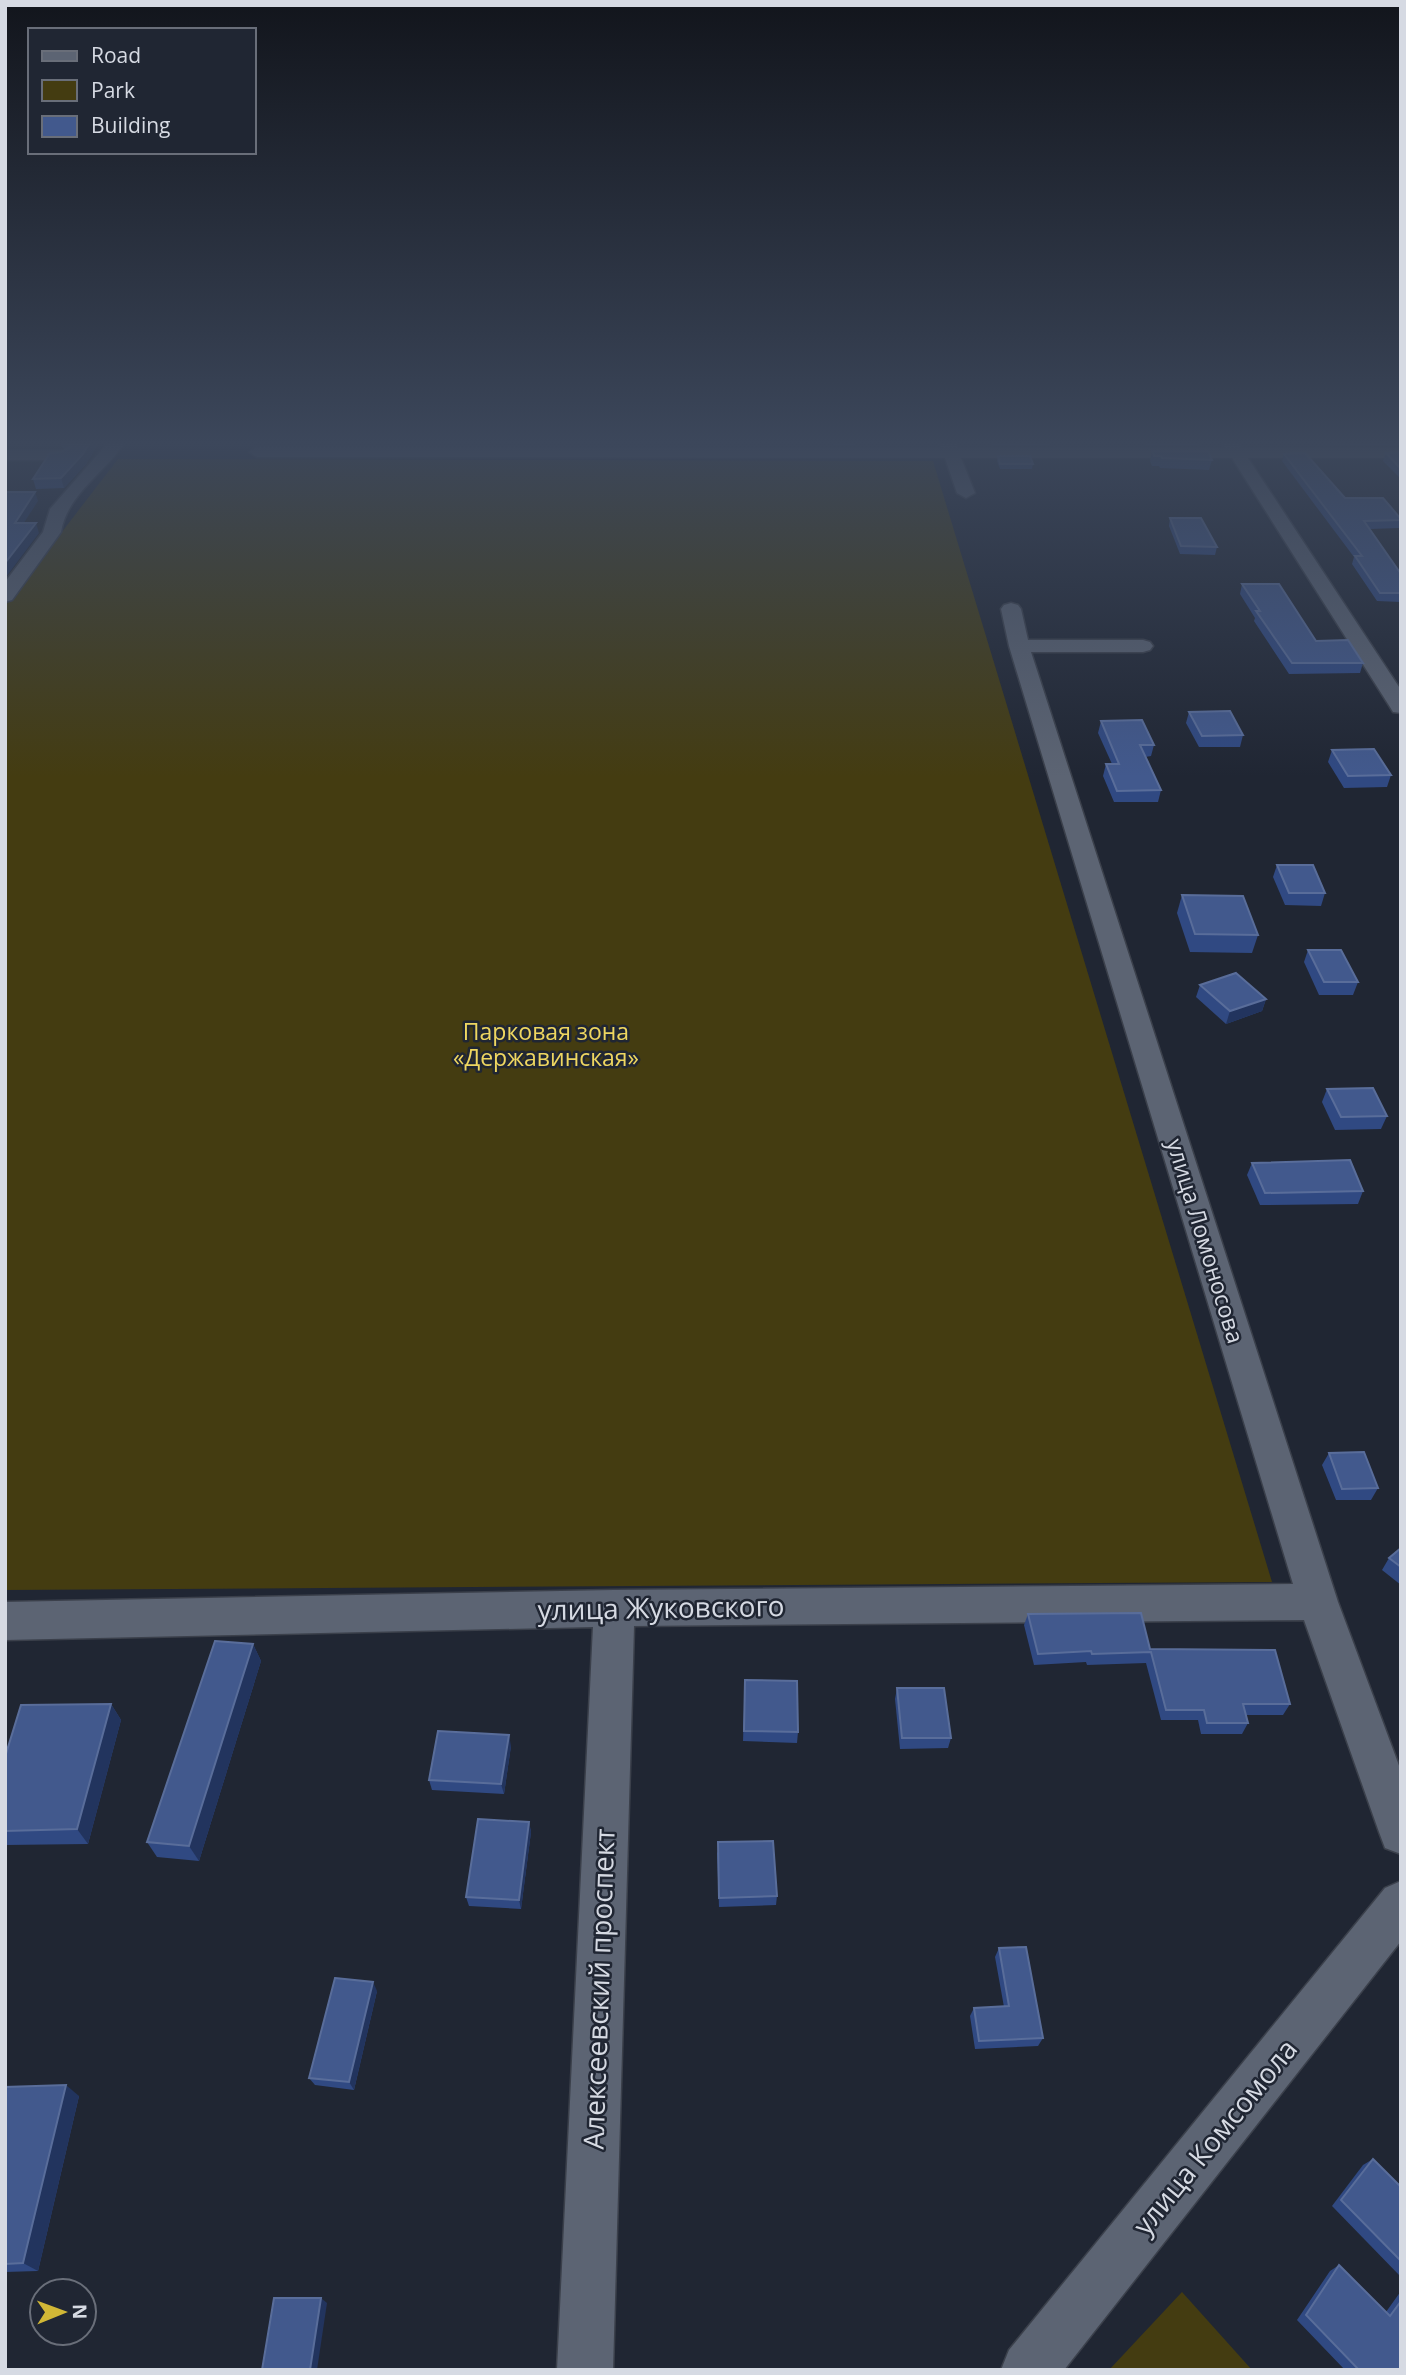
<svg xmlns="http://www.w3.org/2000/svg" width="1406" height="2375" font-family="'Open Sans',sans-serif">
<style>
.green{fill:#443c11}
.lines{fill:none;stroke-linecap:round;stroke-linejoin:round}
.minor-casing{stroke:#3b404b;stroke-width:3}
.minor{fill:#5c6473;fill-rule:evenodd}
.wall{fill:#304982}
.shaded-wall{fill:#22345e}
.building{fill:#42598d;stroke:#596d9a;stroke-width:2}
.labels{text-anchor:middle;stroke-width:5;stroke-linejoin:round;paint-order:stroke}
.park-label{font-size:23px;fill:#eed660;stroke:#202633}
.street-label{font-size:23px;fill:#d6dae3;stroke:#202633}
.near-street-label{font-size:28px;fill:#d6dae3;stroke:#202633}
</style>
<rect width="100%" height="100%" fill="#202633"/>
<g class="green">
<path d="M118,459L933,461L1272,1582L5,1590V606Z"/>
<path d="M1182,2292L1252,2370H1109Z"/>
</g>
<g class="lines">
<defs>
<g id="minor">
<path d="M107,444H124C104,473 67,495 61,532L12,600L5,602V582L43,532L50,509Z"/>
<path d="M940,444H956L958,448H1225L1223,444H1239L1242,448H1401V458H1248L1401,690V713L1393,712L1390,707L1232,458H961L975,493L966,498L957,493L945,458L257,457L249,452L257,447L941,448Z"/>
<path d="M5,450H63L71,455L63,460H5Z"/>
<path d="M1011,603L1018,605L1021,609L1028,640H1143L1150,642L1153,646L1150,650L1143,652H1031L1338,1602L1401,1771V1854L1385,1848L1379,1832L1304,1620L634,1626L613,2370H557L593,1627L5,1640V1602L614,1590L1293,1584L1009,646L1001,609L1004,605Z"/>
<path d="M1401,1881V1941L1064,2370H1001L1009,2350L1385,1888Z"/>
</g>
</defs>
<use href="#minor" class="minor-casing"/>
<use href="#minor" class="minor"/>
</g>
<g class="wall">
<path d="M61,444H98L86,464L64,488L36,489L33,479L65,450L62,447Z"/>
<rect x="833" y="444" width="22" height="1"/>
<rect x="992" y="444" width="58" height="1"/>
<path d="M1146,444H1200L1199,445H1146Z"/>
<path d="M1309,444H1401V446Z"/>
<path d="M1152,451L1212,460L1209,470L1160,468L1159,466H1152L1150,461Z"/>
<path d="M1401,452V479L1383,461L1386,453Z"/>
<path d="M1284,454L1345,498L1401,519L1399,528L1370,529L1401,574V602L1377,601L1352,564L1354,557L1282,461Z"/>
<path d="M998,456L1033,464L1032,469H1000L997,461Z"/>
<path d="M1170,518L1217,547L1215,555L1180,554L1169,526Z"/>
<path d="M1242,584L1316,641L1363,663L1360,673L1289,674L1254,621L1255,618L1240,594Z"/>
<path d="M1189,712L1243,735L1240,747H1199L1186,723Z"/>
<path d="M1101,721L1154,745L1151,756L1145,757L1161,790L1158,802H1114L1103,776L1106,764H1112L1098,733Z"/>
<path d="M1332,750L1391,775L1387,787L1344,788L1328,762Z"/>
<path d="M1277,865L1325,893L1321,906L1285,905L1273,877Z"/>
<path d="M1182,895L1258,935L1252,953L1190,952L1177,913Z"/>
<path d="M1308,950L1358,982L1353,995H1319L1304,962Z"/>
<path d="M1200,985L1266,999L1262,1011L1226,1024L1196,997Z"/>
<path d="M1327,1089L1387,1116L1381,1129L1335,1130L1322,1102Z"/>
<path d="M1252,1163L1363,1191L1358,1204L1260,1205L1247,1175Z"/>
<path d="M1329,1453L1378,1488L1371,1500H1336L1322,1465Z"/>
<path d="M1401,1548V1585L1382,1570L1389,1558Z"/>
<path d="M1028,1614L1150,1649L1290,1704L1283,1715H1246L1248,1723L1242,1734H1201L1198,1720H1161L1146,1663L1087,1665L1086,1662L1034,1665L1024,1625Z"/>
<path d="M253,1644L261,1661L199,1861L157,1857L147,1842Z"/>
<path d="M745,1680L798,1732L797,1743L743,1741Z"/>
<path d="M897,1688L951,1738L948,1748L900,1749L895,1699Z"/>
<path d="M111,1704L121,1720L88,1844L5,1845V1757Z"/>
<path d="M511,1746L504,1794L432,1790L429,1780Z"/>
<path d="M529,1822L531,1832L521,1909L469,1906L466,1897Z"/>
<path d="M717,1852L777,1896L776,1905L719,1907Z"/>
<path d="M999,1948L1043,2038L1038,2046L975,2049L970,2016L974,2008L1004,2007L995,1957Z"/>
<path d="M377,1991L354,2090L315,2085L309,2078Z"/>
<path d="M5,2087L79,2096L38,2271L5,2272Z"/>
<path d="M1373,2159L1401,2187V2277L1332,2206L1363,2165Z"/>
<path d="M1339,2265L1386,2312L1401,2291V2370H1345L1297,2320L1330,2271Z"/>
</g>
<g class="shaded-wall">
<path d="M89,444H98L86,464L64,488L61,478Z"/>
<path d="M35,492L38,501L18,532L15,523Z"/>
<path d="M36,523L39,533L6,577L5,563Z"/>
<path d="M1266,999L1262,1011L1226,1024L1230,1011Z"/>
<path d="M253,1644L261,1661L199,1861L189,1846Z"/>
<path d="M111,1704L121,1720L88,1844L77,1829Z"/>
<path d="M509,1735L511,1746L504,1794L501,1784Z"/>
<path d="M529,1822L531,1832L521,1909L519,1900Z"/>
<path d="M373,1982L377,1991L354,2090L349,2082Z"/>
<path d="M66,2085L79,2096L38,2271L23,2263Z"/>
<path d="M321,2298L327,2303L317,2370H310Z"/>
</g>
<g class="building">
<path d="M68,444H89L83,454L61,478L33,479L50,453L61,452L71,446Z"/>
<path d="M1152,451H1208L1212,460L1162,458L1161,456H1154Z"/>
<path d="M1401,452V469L1386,453Z"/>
<path d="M1305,453L1345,498H1383L1401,519V520L1364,521L1401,574V593H1380L1355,556H1362L1284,454Z"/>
<path d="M998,456H1030L1033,464H1000Z"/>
<path d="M5,492H35L15,523H36L5,563Z"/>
<path d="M1170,518H1201L1217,547L1181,546Z"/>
<path d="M1242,584H1279L1316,641L1348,640L1363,663H1292L1256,611H1260Z"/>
<path d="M1230,711L1243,735L1202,736L1189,712Z"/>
<path d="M1142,720L1154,745H1140L1161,790L1117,791L1106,764H1119L1101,721Z"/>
<path d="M1374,749L1391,775L1348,776L1332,750Z"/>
<path d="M1277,865H1313L1325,893H1289Z"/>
<path d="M1182,895L1243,896L1258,935L1195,934Z"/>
<path d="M1308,950H1341L1358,982H1324Z"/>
<path d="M1236,973L1266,999L1230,1011L1200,985Z"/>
<path d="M1373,1088L1387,1116L1341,1117L1327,1089Z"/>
<path d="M1350,1160L1363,1191L1265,1193L1252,1163Z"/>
<path d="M1364,1452L1378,1488L1342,1489L1329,1453Z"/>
<path d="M1401,1548V1567L1389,1558Z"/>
<path d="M1141,1613L1150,1649L1275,1650L1290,1704H1243L1248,1723H1207L1204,1710H1166L1151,1652L1092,1654L1091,1651L1038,1654L1028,1614Z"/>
<path d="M215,1641L253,1644L189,1846L147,1842Z"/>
<path d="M745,1680L797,1681L798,1732L744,1731Z"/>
<path d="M897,1688H944L951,1738H902Z"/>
<path d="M111,1704L77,1829L5,1831V1757L21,1705Z"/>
<path d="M438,1731L509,1735L501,1784L429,1780Z"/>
<path d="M478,1819L529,1822L519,1900L466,1897Z"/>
<path d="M773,1841L777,1896L719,1898L718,1842Z"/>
<path d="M1026,1947L1043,2038L979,2041L974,2008L1009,2006L999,1948Z"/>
<path d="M335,1978L373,1982L349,2082L309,2078Z"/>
<path d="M66,2085L23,2263L5,2264V2087Z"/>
<path d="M1373,2159L1401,2187V2261L1341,2200Z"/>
<path d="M1339,2265L1390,2316L1401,2301V2370H1359L1306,2315Z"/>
<path d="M274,2298H321L310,2370H262Z"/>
</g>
<linearGradient id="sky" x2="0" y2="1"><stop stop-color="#12151c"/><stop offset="0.57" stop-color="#3c475b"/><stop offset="1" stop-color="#3c475b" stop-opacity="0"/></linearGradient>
<rect width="1406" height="777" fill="url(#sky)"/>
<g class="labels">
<g class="park-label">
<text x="546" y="1040">Парковая зона<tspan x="546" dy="26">«Державинская»</tspan></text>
</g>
<g class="street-label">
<text transform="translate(1205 1241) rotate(73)" y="8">улица Ломоносова</text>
</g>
<g class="near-street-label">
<text transform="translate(661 1608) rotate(-1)" y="10">улица Жуковского</text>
<text transform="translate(599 1989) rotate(-88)" y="10">Алексеевский проспект</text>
<text transform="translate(1215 2137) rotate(-51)" y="10">улица Комсомола</text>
</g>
</g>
<rect width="1406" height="2375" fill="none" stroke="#d6dae3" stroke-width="14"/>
<rect x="28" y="28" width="228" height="126" fill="#202633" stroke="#696e79" stroke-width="2"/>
<rect x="42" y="51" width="35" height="10" fill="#5c6473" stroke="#696e79" stroke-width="2"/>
<text x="91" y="63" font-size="21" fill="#d6dae3">Road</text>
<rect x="42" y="80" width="35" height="21" fill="#443c11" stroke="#696e79" stroke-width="2"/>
<text x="91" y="98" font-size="21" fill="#d6dae3">Park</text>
<rect x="42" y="116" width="35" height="21" fill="#42598d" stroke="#696e79" stroke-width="2"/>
<text x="91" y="133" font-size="21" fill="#d6dae3">Building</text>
<g transform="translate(63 2312) rotate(89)"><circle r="33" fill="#202633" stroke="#696e79" stroke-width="2"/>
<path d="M0-5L12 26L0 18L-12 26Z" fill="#d1b736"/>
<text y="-10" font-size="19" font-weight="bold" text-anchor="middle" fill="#d6dae3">N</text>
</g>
</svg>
